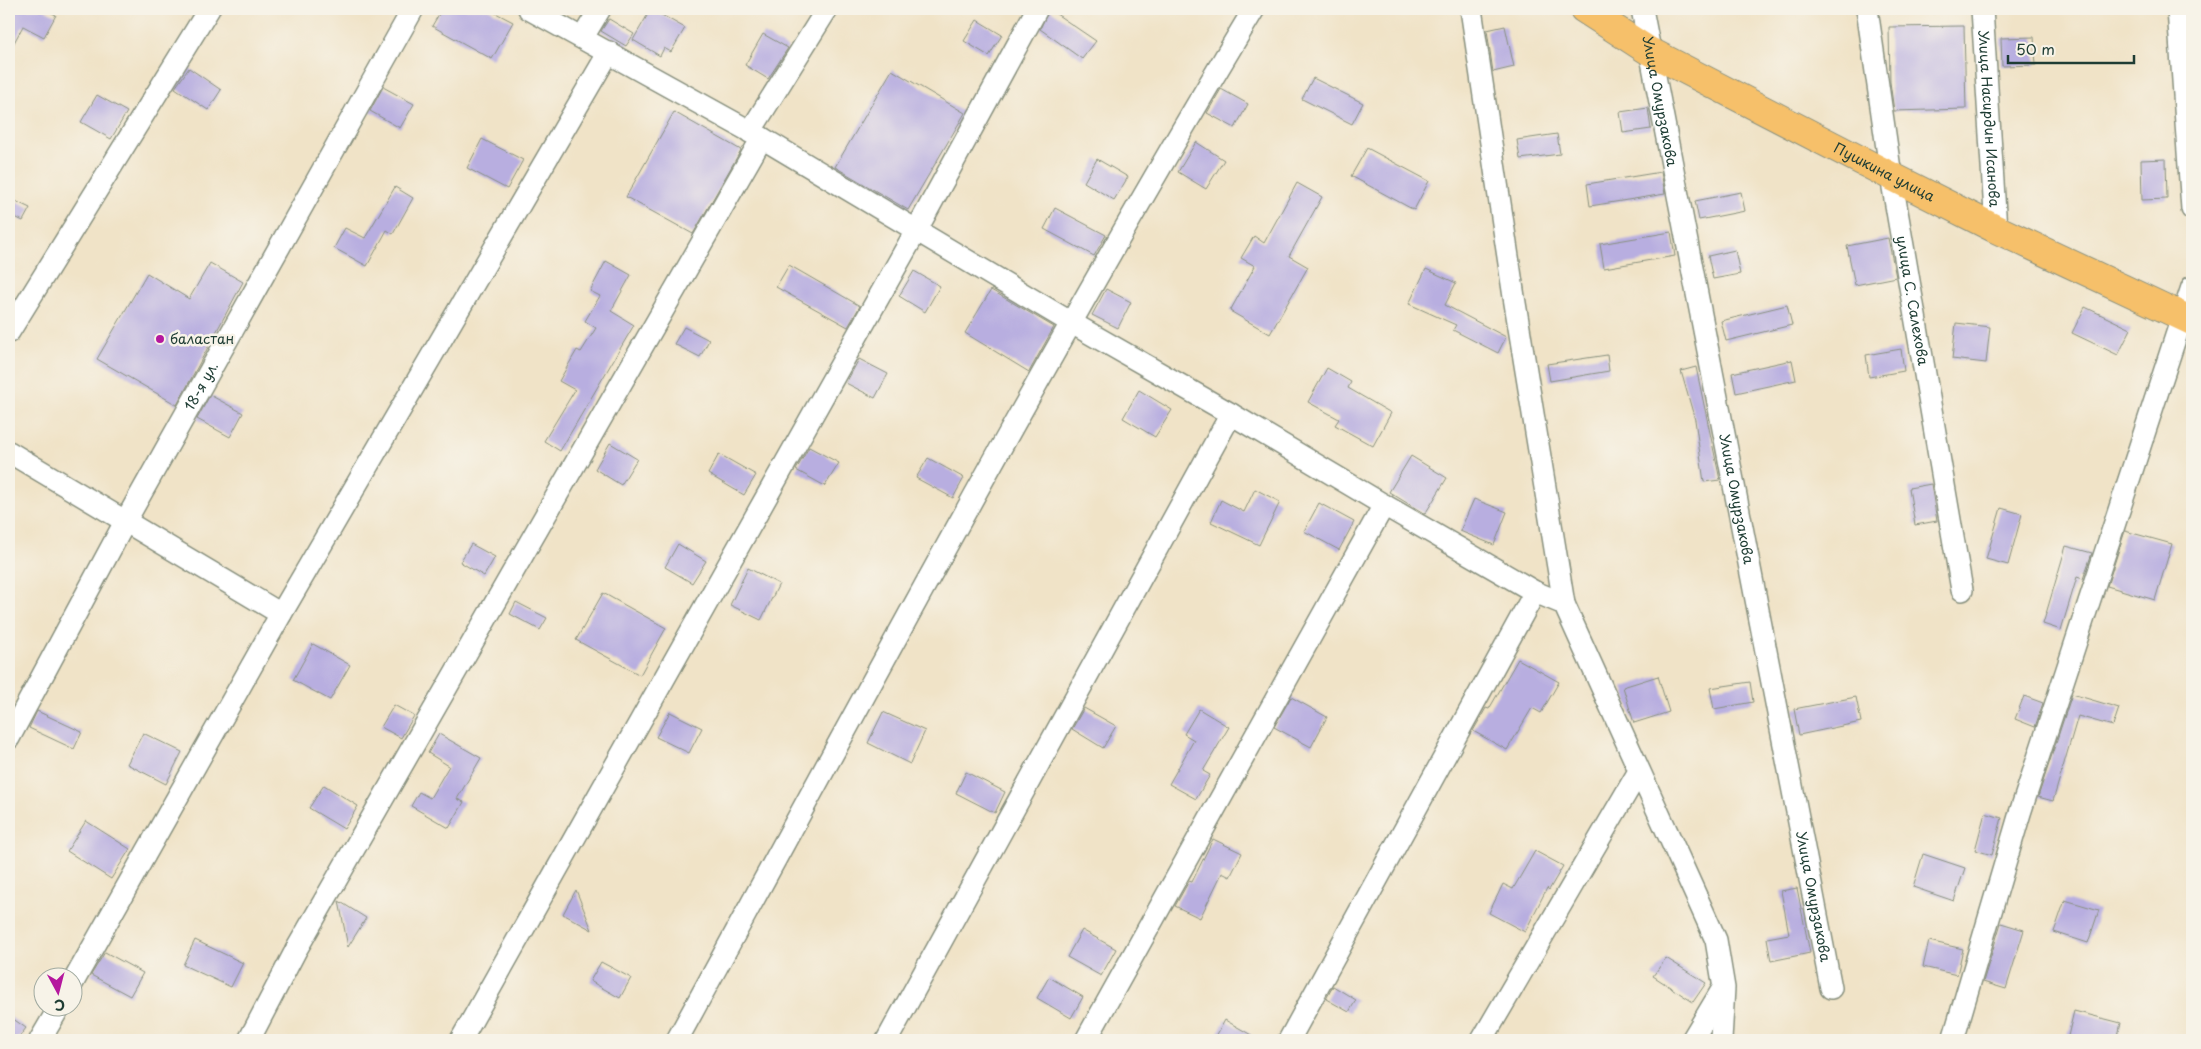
<svg xmlns="http://www.w3.org/2000/svg" width="2201" height="1049" font-family="'Playpen Sans',sans-serif">
<style>
.building{fill:#b8aee0}
.lines{fill:none;stroke-linecap:round;stroke-linejoin:round}
.minor-casing{stroke:#88907e;stroke-width:24}
.highway-casing{stroke:#88907e;stroke-width:30}
.minor{stroke:#fff;stroke-width:21}
.highway{stroke:#f6c06b;stroke-width:28}
.poi-dot{fill:#b5179e;stroke:#f7f3e8;stroke-width:2}
.labels{text-anchor:middle;stroke-width:5;stroke-linejoin:round;paint-order:stroke}
.street-label{font-size:14px;fill:#1f3d34;stroke:#f7f3e8}
.poi-label{font-size:14px;fill:#1f3d34;stroke:#f7f3e8;text-anchor:start}
</style>
<rect width="100%" height="100%" fill="#f7f3e8"/>
<filter id="ink" filterUnits="userSpaceOnUse"><feTurbulence type="fractalNoise" baseFrequency=".02" numOctaves="2"/><feDisplacementMap in="SourceGraphic" scale="10" xChannelSelector="R" yChannelSelector="G"/><feConvolveMatrix kernelMatrix="1 2 1 2 8 2 1 2 1" color-interpolation-filters="sRGB"/></filter>
<filter id="wash" filterUnits="userSpaceOnUse"><feTurbulence type="fractalNoise" baseFrequency=".0096" numOctaves="4" result="noise"/><feDisplacementMap in="SourceGraphic" scale="20" xChannelSelector="R" yChannelSelector="G"/><feGaussianBlur stdDeviation="1.12" result="paint"/><feColorMatrix in="noise" values="0 0 0 0 0 0 0 0 0 0 0 0 0 0 0 0 0 1.4 0 .05"/><feComposite in="paint" operator="in"/></filter>
<g filter="url(#wash)">
<rect width="100%" height="100%" fill="#f0e3c7"/>
<g id="blocks">
<g class="building">
<path d="M14,9H44L56,15L44,37L23,26L9,52V19Z"/>
<path d="M442,9H488L513,22L492,59L432,26Z"/>
<path d="M651,9L685,28L671,52L664,48L660,56L633,40Z"/>
<path d="M1049,9L1096,41L1082,59L1040,29Z"/>
<path d="M609,19L634,34L626,46L601,31Z"/>
<path d="M977,20L1002,35L989,56L964,41Z"/>
<path d="M1505,26L1514,67L1493,72L1487,30Z"/>
<path d="M1964,26L1966,109L1894,111L1890,82L1889,27Z"/>
<path d="M763,34L788,48L768,79L745,65Z"/>
<path d="M2034,37L2036,65L2002,66L2001,38Z"/>
<path d="M189,68L221,90L208,110L175,88Z"/>
<path d="M892,70L965,113L908,210L835,167Z"/>
<path d="M1313,78L1363,103L1352,124L1302,99Z"/>
<path d="M383,87L414,104L400,128L370,111Z"/>
<path d="M1221,89L1248,104L1235,128L1207,113Z"/>
<path d="M97,95L127,112L111,139L81,122Z"/>
<path d="M1648,108L1651,129L1623,133L1620,112Z"/>
<path d="M674,112L741,150L693,234L626,197Z"/>
<path d="M1557,134L1560,154L1520,159L1517,140Z"/>
<path d="M482,139L523,160L507,189L467,168Z"/>
<path d="M1196,142L1224,160L1206,189L1178,172Z"/>
<path d="M1367,148L1429,181L1414,210L1351,176Z"/>
<path d="M1097,159L1128,177L1114,200L1084,182Z"/>
<path d="M2166,159L2167,199L2142,200L2141,160Z"/>
<path d="M1661,172L1665,194L1590,206L1587,184Z"/>
<path d="M1297,183L1322,197L1289,256L1308,267L1270,334L1230,311L1255,266L1241,258L1254,236L1264,243Z"/>
<path d="M395,187L413,198L393,234L387,230L367,266L334,248L345,228L365,238Z"/>
<path d="M1741,192L1745,211L1699,220L1695,201Z"/>
<path d="M9,198L30,208L23,221L9,214Z"/>
<path d="M1055,208L1106,235L1094,256L1044,229Z"/>
<path d="M1671,232L1675,256L1604,268L1600,244Z"/>
<path d="M1888,238L1896,277L1855,285L1847,246Z"/>
<path d="M1735,250L1740,274L1713,279L1708,256Z"/>
<path d="M606,261L631,275L611,311L634,325L560,451L544,441L575,390L559,381L577,350L581,352L596,328L585,321L600,296L590,291Z"/>
<path d="M210,263L243,282L177,405L97,359L147,273L189,299Z"/>
<path d="M789,265L860,306L848,327L776,287Z"/>
<path d="M1426,269L1456,283L1445,305L1506,337L1498,353L1453,330L1456,325L1409,304Z"/>
<path d="M914,271L940,286L925,312L899,296Z"/>
<path d="M1106,289L1131,302L1118,328L1092,315Z"/>
<path d="M991,290L1054,327L1029,372L965,333Z"/>
<path d="M1787,305L1792,325L1726,341L1721,321Z"/>
<path d="M2085,307L2131,329L2118,355L2072,333Z"/>
<path d="M1956,323L1990,327L1986,363L1952,359Z"/>
<path d="M684,327L709,340L700,357L674,344Z"/>
<path d="M1901,349L1904,371L1869,377L1866,355Z"/>
<path d="M1607,355L1609,371L1550,381L1547,364Z"/>
<path d="M859,359L888,374L875,398L846,383Z"/>
<path d="M1792,360L1796,380L1736,393L1732,373Z"/>
<path d="M1696,367L1720,480L1704,482L1695,420L1681,371Z"/>
<path d="M1327,368L1351,382L1348,388L1391,413L1373,446L1335,425L1339,419L1308,402Z"/>
<path d="M1139,390L1172,410L1155,437L1123,418Z"/>
<path d="M210,395L243,413L230,437L197,419Z"/>
<path d="M610,443L637,459L621,485L595,469Z"/>
<path d="M809,447L839,463L825,486L796,470Z"/>
<path d="M719,454L756,475L744,495L708,474Z"/>
<path d="M1411,456L1447,478L1425,514L1389,492Z"/>
<path d="M928,458L964,478L953,498L916,478Z"/>
<path d="M1931,484L1937,521L1915,525L1909,488Z"/>
<path d="M1255,489L1280,502L1259,545L1211,522L1221,500L1244,512Z"/>
<path d="M1474,499L1507,512L1494,545L1460,531Z"/>
<path d="M1319,503L1354,522L1339,550L1304,531Z"/>
<path d="M2001,508L2022,514L2008,565L1986,559Z"/>
<path d="M2125,531L2172,544L2155,600L2107,586Z"/>
<path d="M471,544L495,557L484,576L460,562Z"/>
<path d="M678,544L706,561L692,583L665,567Z"/>
<path d="M2066,546L2092,553L2083,579L2077,577L2061,630L2043,624Z"/>
<path d="M748,568L779,584L761,620L730,605Z"/>
<path d="M603,593L666,628L640,675L576,640Z"/>
<path d="M516,602L547,618L540,630L510,614Z"/>
<path d="M313,644L350,665L330,700L293,680Z"/>
<path d="M1518,659L1559,682L1541,713L1532,708L1507,750L1473,731L1486,708L1489,709Z"/>
<path d="M1658,676L1669,712L1634,723L1623,687Z"/>
<path d="M1750,682L1753,702L1714,709L1710,688Z"/>
<path d="M2072,694L2119,708L2113,726L2078,716L2053,801L2038,797Z"/>
<path d="M2024,696L2043,703L2035,727L2015,719Z"/>
<path d="M1291,697L1327,717L1311,747L1274,727Z"/>
<path d="M1856,697L1861,722L1799,735L1794,709Z"/>
<path d="M394,705L414,716L401,738L381,727Z"/>
<path d="M1084,708L1116,726L1103,748L1072,729Z"/>
<path d="M1199,709L1229,727L1203,771L1210,775L1196,799L1169,784L1194,740L1184,734Z"/>
<path d="M37,711L82,732L74,749L29,728Z"/>
<path d="M670,712L702,728L689,753L656,737Z"/>
<path d="M883,712L925,731L910,764L868,743Z"/>
<path d="M143,733L182,752L166,784L127,764Z"/>
<path d="M439,734L481,758L457,799L464,802L449,828L411,806L419,792L430,798L449,766L428,753Z"/>
<path d="M966,772L1005,792L995,813L956,793Z"/>
<path d="M324,785L358,806L344,829L309,808Z"/>
<path d="M1985,813L2002,818L1992,855L1975,850Z"/>
<path d="M86,821L130,849L111,879L67,851Z"/>
<path d="M1213,839L1242,853L1230,877L1222,873L1200,918L1175,906L1189,881L1192,882Z"/>
<path d="M1535,851L1563,866L1549,890L1547,888L1525,932L1489,913L1503,884L1513,889Z"/>
<path d="M1923,854L1965,868L1954,901L1913,887Z"/>
<path d="M1797,888L1810,953L1771,961L1767,938L1789,934L1781,891Z"/>
<path d="M576,890L592,930L563,914Z"/>
<path d="M2065,900L2099,910L2088,943L2054,932Z"/>
<path d="M339,901L366,918L348,947Z"/>
<path d="M2001,923L2024,930L2006,989L1983,982Z"/>
<path d="M1082,930L1116,949L1101,976L1067,957Z"/>
<path d="M195,940L243,963L231,987L183,965Z"/>
<path d="M1929,941L1963,949L1957,975L1923,967Z"/>
<path d="M105,952L143,973L130,996L91,975Z"/>
<path d="M1666,958L1706,983L1693,1002L1653,976Z"/>
<path d="M601,962L631,978L620,998L590,981Z"/>
<path d="M1049,977L1083,997L1071,1018L1037,998Z"/>
<path d="M1333,986L1356,1000L1349,1012L1326,999Z"/>
<path d="M2074,1011L2121,1023L2117,1040H2084L2068,1036Z"/>
<path d="M9,1016L26,1028L17,1040H9Z"/>
<path d="M1225,1020L1260,1040H1214Z"/>
</g>
</g>
</g>
<g filter="url(#ink)">
<use href="#blocks" fill-opacity="0" stroke="#88907e" stroke-width="1"/>
<g class="lines">
<defs>
<g id="minor">
<path d="M529,9L762,138L1070,322L1231,414L1384,505L1535,592L1564,604"/>
<path d="M1471,9L1514,297L1564,604L1716,940L1724,988L1721,1040"/>
<path id="s1" d="M1642,9L1831,988"/>
<path id="s2" d="M1867,9L1891,176L1962,590"/>
<path id="s3" d="M1982,9L1996,229"/>
<path d="M2178,9L2192,209"/>
<path d="M583,37L600,9"/>
<path d="M750,132L827,9"/>
<path d="M9,332L209,9"/>
<path d="M9,452L281,614"/>
<path id="s4" d="M9,738L125,522L413,9"/>
<path d="M72,984L281,614L609,52"/>
<path d="M40,1040L60,1006"/>
<path d="M249,1040L296,950L762,138"/>
<path d="M461,1040L916,231L1037,9"/>
<path d="M677,1040C866,694 1051,346 1254,9"/>
<path d="M887,1040L1231,414"/>
<path d="M1086,1040L1384,505"/>
<path d="M1289,1040L1535,592"/>
<path d="M1482,1040L1639,771"/>
<path d="M1692,1040L1722,990"/>
<path d="M1953,1040L2020,813L2192,287"/>
</g>
<g id="highway">
<path id="s5" d="M1584,9L1649,51L1891,176L1996,229L2192,321"/>
</g>
</defs>
<use href="#minor" class="minor-casing"/>
<use href="#highway" class="highway-casing"/>
<use href="#minor" class="minor"/>
<use href="#highway" class="highway"/>
</g>
</g>
<circle class="poi-dot" cx="160" cy="339" r="5"/>
<g class="labels">
<g class="street-label">
<text dy="5" stroke="none"><textPath href="#s1" startOffset="94">Улица Омурзакова</textPath></text>
<text dy="5" stroke="none"><textPath href="#s3" startOffset="110">Улица Насирдин Исанова</textPath></text>
<text dy="5" stroke="none"><textPath href="#s5" startOffset="342">Пушкина улица</textPath></text>
<text dy="5" stroke="none"><textPath href="#s2" startOffset="295">улица С. Салехова</textPath></text>
<text dy="5" stroke="none"><textPath href="#s4" startOffset="401">18-я ул.</textPath></text>
<text dy="5" stroke="none"><textPath href="#s1" startOffset="499">Улица Омурзакова</textPath></text>
<text dy="5" stroke="none"><textPath href="#s1" startOffset="904">Улица Омурзакова</textPath></text>
</g>
<g class="poi-label">
<text x="170" y="344">баластан</text>
</g>
</g>
<rect width="2201" height="1049" fill="none" stroke="#f7f3e8" stroke-width="30"/>
<g transform="translate(58 992) rotate(173)"><circle r="24" fill="#f7f3e8" stroke="#a1aaa0"/>
<path d="M0-4L9 19L0 12L-9 19Z" fill="#b5179e"/>
<text y="-8" font-size="14" font-weight="bold" text-anchor="middle" fill="#1f3d34">С</text>
</g>
<path d="M2008 55v8h126v-8" fill="none" stroke="#1f3d34" stroke-width="2.5"/>
<text x="2016" y="55" font-size="15" fill="#1f3d34" stroke="#f7f3e8" stroke-width="4" paint-order="stroke">50 m</text>
</svg>
